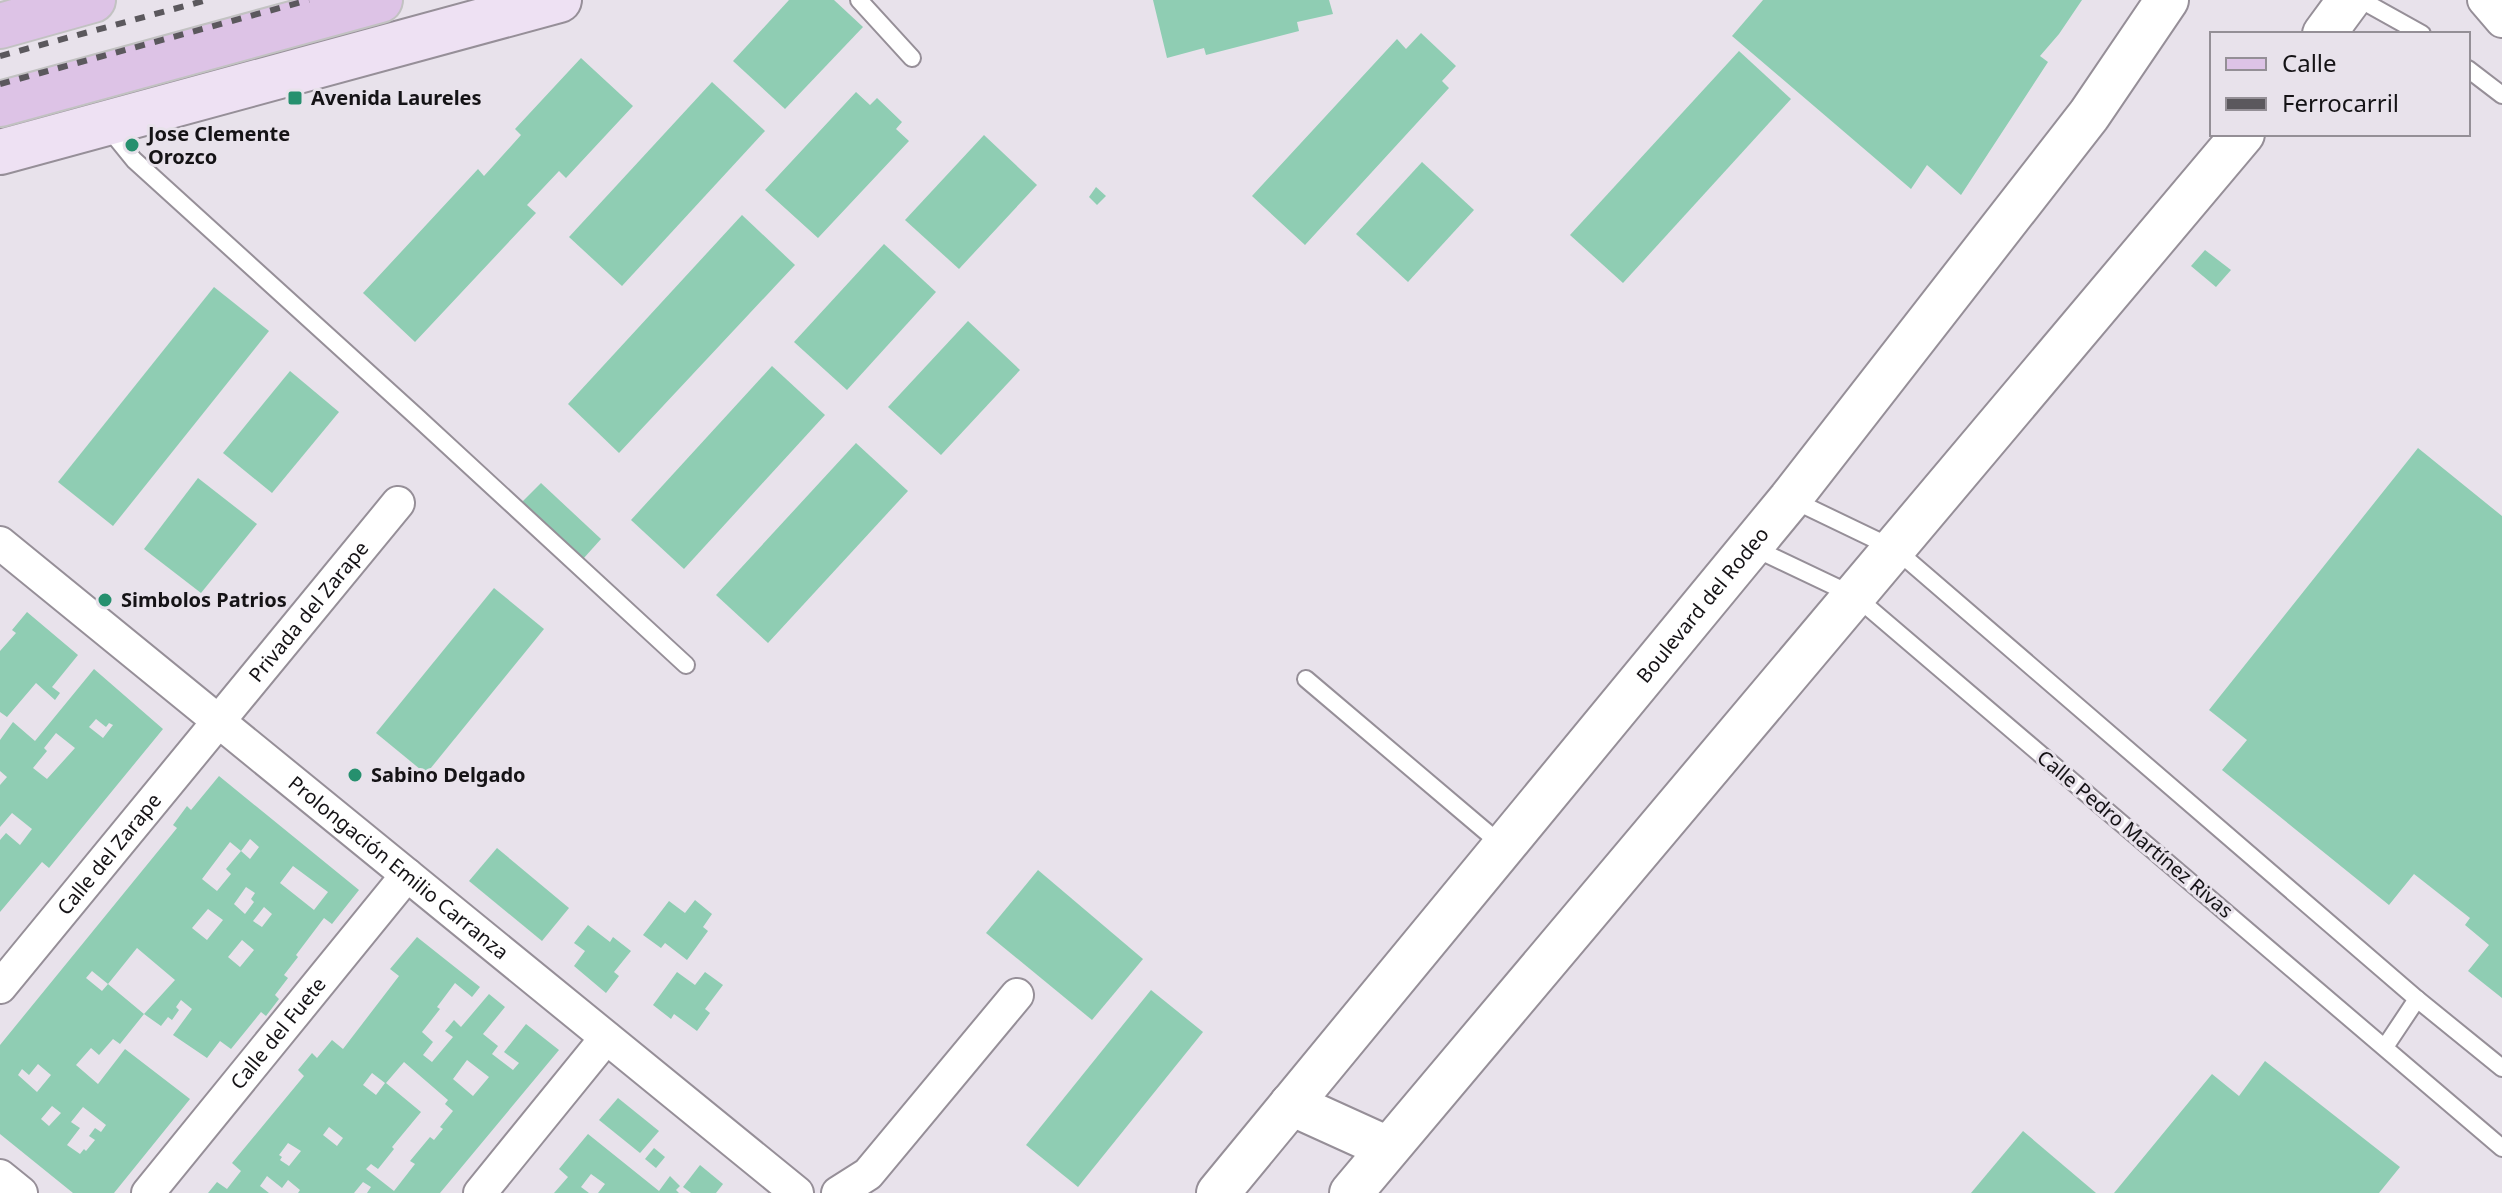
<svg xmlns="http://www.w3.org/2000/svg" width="2502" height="1193" font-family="'Noto Sans',sans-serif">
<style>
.building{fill:#8fcdb3;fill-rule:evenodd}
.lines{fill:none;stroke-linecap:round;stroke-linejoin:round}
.service-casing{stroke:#968f98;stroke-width:20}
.minor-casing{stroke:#968f98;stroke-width:36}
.tertiary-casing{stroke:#968f98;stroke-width:46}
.secondary-casing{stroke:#968f98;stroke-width:48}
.primary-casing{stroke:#c2c2c2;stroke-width:48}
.service{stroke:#fff;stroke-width:16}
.minor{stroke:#fff;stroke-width:32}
.tertiary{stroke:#fff;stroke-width:42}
.secondary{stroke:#eee1f3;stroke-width:44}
.primary{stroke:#ddc3e6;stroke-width:44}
.rail{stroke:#5b585d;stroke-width:6;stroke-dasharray:10 10;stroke-linecap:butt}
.poi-dot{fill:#26906e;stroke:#e8e2eb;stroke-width:3}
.labels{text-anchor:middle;stroke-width:6;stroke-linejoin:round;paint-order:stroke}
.poi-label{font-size:20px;font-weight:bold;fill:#151316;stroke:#e8e2eb;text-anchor:start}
.street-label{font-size:20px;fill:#151316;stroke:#e8e2eb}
</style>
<rect width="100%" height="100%" fill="#e8e2eb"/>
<g class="building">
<path d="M789,0H834L863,27L785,109L733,61Z"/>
<path d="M1153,0H1329L1333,14L1297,22L1299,31L1206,55L1204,48L1167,58Z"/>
<path d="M1763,0H2082L2059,34L2040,56L2048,62L1961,195L1927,165L1911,189L1732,36Z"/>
<path d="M1421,33L1456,66L1442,81L1449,88L1305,245L1252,196L1397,39L1406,49Z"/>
<path d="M1739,51L1791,99L1623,283L1570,235Z"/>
<path d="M581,58L633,106L566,178L559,171L527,205L536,213L415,342L363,293L478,169L484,176L521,135L515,129Z"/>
<path d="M712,82L765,131L622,286L569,237Z"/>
<path d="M856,92L870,105L877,98L902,122L896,129L909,141L818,238L765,190Z"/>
<path d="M984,135L1037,185L959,269L905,220Z"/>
<path d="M1422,162L1474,210L1408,282L1356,234Z"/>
<path d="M1096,187L1106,196L1097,205L1089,197Z"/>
<path d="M742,215L795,265L619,453L568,404Z"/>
<path d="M884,244L936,292L847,390L794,342Z"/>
<path d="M2205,250L2231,270L2216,287L2191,266Z"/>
<path d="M214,287L269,331L113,526L58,482Z"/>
<path d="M968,321L1020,370L941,455L888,407Z"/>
<path d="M772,366L825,415L684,569L631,520Z"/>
<path d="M290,371L339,412L272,493L223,453Z"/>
<path d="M856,443L908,491L768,643L716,595Z"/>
<path d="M2418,448L2502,516V998L2468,971L2489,945L2465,925L2470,918L2414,874L2389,905L2222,770L2247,740L2209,710Z"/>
<path d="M198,478L257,524L201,593L144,549Z"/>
<path d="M541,483L601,539L583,559L522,502Z"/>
<path d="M494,588L544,629L426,774L376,733Z"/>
<path d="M27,612L78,655L52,687L60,693L55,700L36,683L7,717L0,712V651L16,633L12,630Z"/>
<path d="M94,669L163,729L49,868L42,862L0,912V840L6,833L20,845L32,829L12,813L0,827V785L7,777L0,771V740L13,722L35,741ZM96,719L106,727L109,723L113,725L103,738L89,727ZM56,733L75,748L47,779L33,768L47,751L44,748Z"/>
<path d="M219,776L359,890L332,924L324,918L296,955L298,957L284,975L288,978L275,995L279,999L266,1016L261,1012L231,1049L220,1041L207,1058L173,1035L192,1009L181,1000L176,1007L179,1010L172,1020L168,1017L161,1026L144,1014L175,980L137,948L108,984L92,971L86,978L102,991L108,984L144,1014L120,1044L113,1039L99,1055L91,1048L76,1065L98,1084L125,1049L190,1099L114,1193H73L0,1134V1045L177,828L173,825L187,806L191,810ZM250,839L259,847L250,859L241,851ZM230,842L241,851L226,869L231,874L217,891L202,879ZM293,866L328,892L314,910L280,883ZM246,887L255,893L251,899L254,902L245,914L234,904ZM264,907L272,914L262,927L253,921ZM208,909L223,920L207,940L192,928ZM242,940L254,950L240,967L228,957ZM38,1064L51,1075L37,1092L18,1075L22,1069L29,1075ZM52,1106L61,1113L49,1126L41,1119ZM83,1107L106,1125L101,1132L95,1128L89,1136L95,1140L86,1151L84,1149L80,1154L67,1145L80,1128L71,1122Z"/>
<path d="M497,848L569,908L542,941L469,881Z"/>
<path d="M1038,870L1143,959L1092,1020L986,933Z"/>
<path d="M695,900L712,914L703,927L708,931L687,960L665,943L661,948L643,935L669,901L685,913Z"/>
<path d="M588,925L610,942L613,937L631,951L614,972L619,976L606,993L574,966L585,951L574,943Z"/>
<path d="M417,937L480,987L472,997L455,983L437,1007L440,1009L422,1032L433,1042L423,1055L432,1062L453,1037L445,1031L454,1020L461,1027L489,994L505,1007L483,1034L498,1046L492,1054L513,1070L519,1063L504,1052L526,1024L559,1050L440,1193H367L371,1187L363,1182L354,1193H298L300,1190L288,1180L282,1188L267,1176L260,1186L269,1193H208L217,1182L227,1189L241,1171L232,1163L304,1076L298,1070L312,1053L317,1058L332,1040L343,1049L399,976L390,969ZM467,1060L489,1077L473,1096L453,1079ZM404,1062L448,1100L445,1104L453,1111L440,1127L443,1129L434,1140L430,1137L410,1161L415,1164L394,1191L366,1169L371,1164L378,1169L394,1149L392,1147L421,1112L386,1083ZM372,1073L385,1083L376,1095L363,1085ZM329,1127L343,1138L337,1146L323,1135ZM288,1143L301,1151L289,1166L280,1160L282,1157L279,1155Z"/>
<path d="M677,972L695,985L705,972L723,985L705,1009L710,1013L697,1031L674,1014L671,1019L653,1005Z"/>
<path d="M1151,990L1203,1032L1078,1187L1026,1145Z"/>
<path d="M2265,1061L2400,1167L2379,1193H2114L2212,1074L2239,1096Z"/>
<path d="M618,1098L659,1131L640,1153L599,1120Z"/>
<path d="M2023,1131L2096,1193H1971Z"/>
<path d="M588,1134L659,1191L670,1176L680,1186L676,1190L679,1193H598L605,1184L591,1174L581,1187L589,1193H554L568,1177L559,1169Z"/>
<path d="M654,1148L665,1157L656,1168L645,1159Z"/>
<path d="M700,1165L723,1184L716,1193H691L683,1187Z"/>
</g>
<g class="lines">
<defs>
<g id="service">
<path d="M859,0L912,58"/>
<path d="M2361,0L2422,34"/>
<path d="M2468,69L2502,95"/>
<path d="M108,128L134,160L417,417L686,665"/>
<path d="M1791,499L1895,549L2417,999L2502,1068"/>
<path d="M1752,547L1855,596L2502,1148"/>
<path d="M1306,679L1503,846"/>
<path d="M2385,1047L2417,999"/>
</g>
<g id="minor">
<path d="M2484,0L2502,21"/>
<path id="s1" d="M0,543L797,1193"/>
<path id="s2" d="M0,987L398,503"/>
<path d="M0,1176L21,1193"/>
<path id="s3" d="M148,1193L407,875"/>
<path d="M480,1193L606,1038"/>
<path d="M838,1193L868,1174L1017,995"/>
</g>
<g id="tertiary">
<path d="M2324,34L2349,0"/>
<path d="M1291,1104L1388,1148"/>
<path id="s4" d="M1218,1193L1790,499L2089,115L2167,0"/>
<path d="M1351,1193L2243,134"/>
</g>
<path id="secondary" d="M0,152L559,0"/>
<g id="primary">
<path d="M0,26L93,0"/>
<path d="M0,104L380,0"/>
</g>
</defs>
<use href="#service" class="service-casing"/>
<use href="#minor" class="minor-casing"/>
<use href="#tertiary" class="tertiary-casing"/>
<use href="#secondary" class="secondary-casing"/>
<use href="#primary" class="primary-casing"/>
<use href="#service" class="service"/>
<use href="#minor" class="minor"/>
<use href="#tertiary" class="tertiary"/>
<use href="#secondary" class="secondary"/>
<use href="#primary" class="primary"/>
<g class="rail">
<path d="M0,56L207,0"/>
<path d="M0,84L309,0"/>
</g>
</g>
<g class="poi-dot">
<rect x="287" y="90" width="16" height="16" rx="4"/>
<circle cx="132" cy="145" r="8"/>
<circle cx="105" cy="600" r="8"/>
<circle cx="355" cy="775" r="8"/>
</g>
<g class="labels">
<g class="poi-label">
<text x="311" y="105">Avenida Laureles</text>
<text x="148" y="141">Jose Clemente<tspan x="148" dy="23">Orozco</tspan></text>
<text x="121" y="607">Simbolos Patrios</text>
<text x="371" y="782">Sabino Delgado</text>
</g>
<g class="street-label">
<text dy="7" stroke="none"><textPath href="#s4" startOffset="762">Boulevard del Rodeo</textPath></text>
<text dy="7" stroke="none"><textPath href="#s2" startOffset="486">Privada del Zarape</textPath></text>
<text transform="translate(2135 834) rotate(40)" y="7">Calle Pedro Martínez Rivas</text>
<text dy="7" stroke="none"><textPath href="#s2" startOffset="172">Calle del Zarape</textPath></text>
<text dy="7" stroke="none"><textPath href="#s1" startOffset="514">Prolongación Emilio Carranza</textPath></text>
<text dy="7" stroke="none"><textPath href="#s3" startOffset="206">Calle del Fuete</textPath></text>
</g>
</g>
<rect x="2210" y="32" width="260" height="104" fill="#e8e2eb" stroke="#948f96" stroke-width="2"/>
<rect x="2226" y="58" width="40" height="12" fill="#ddc3e6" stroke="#948f96" stroke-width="2"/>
<text x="2282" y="72" font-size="24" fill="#151316">Calle</text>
<rect x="2226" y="98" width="40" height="12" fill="#5b585d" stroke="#948f96" stroke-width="2"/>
<text x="2282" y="112" font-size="24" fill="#151316">Ferrocarril</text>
</svg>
